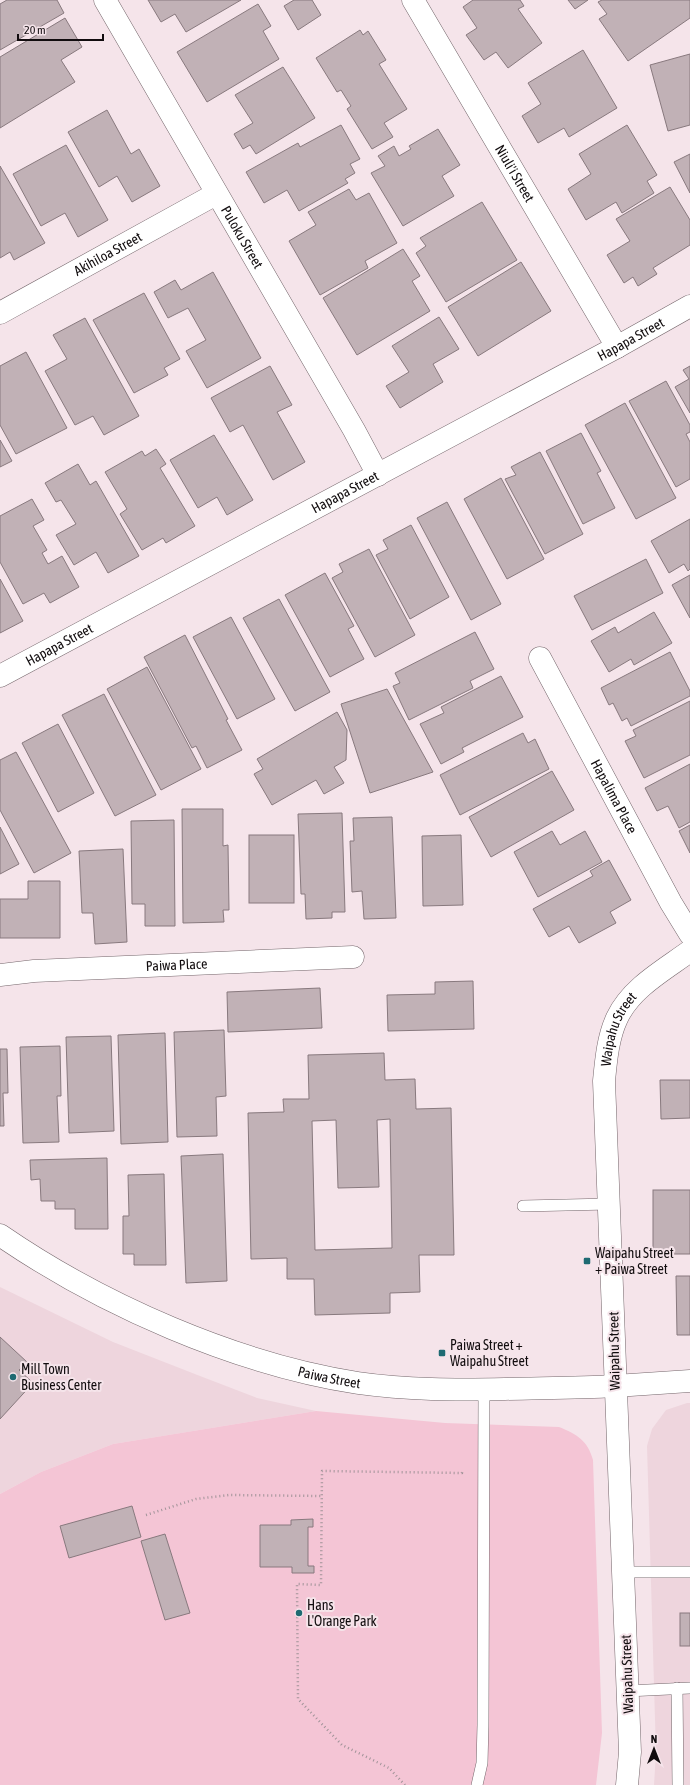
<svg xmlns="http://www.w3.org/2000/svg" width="690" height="1785" font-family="'Asap Condensed',sans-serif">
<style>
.built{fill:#eed5dd}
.green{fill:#f4c5d5}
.building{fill:#c1b1b6;stroke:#88797e;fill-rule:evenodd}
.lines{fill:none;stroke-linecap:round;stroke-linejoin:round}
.service-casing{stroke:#74666b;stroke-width:12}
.minor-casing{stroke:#74666b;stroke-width:23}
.tertiary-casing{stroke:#74666b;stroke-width:23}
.secondary-casing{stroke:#74666b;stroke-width:23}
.path{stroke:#a09398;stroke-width:2.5;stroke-dasharray:1 3;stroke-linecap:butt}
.service{stroke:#fff;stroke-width:11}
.minor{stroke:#fff;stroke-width:22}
.tertiary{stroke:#fff;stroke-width:22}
.secondary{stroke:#fff;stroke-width:22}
.poi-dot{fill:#1e6a72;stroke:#f5e4ea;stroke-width:1.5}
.labels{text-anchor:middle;stroke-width:4;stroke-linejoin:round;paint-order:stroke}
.street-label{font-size:14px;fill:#110c0e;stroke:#f5e4ea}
.poi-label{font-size:14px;fill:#110c0e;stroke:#f5e4ea;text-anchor:start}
</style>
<rect width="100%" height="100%" fill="#f5e4ea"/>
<g class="built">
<path d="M0,1287L113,1342L200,1376L257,1398L316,1411L113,1444L41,1472L0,1494Z"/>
<path d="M687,1403H690V1785H654L656,1753L647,1446L652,1429L666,1410Z"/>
</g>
<path class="green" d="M316,1411L445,1423L559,1427C577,1434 588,1441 593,1460L602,1733L596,1785H0V1494L41,1472L113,1444Z"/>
<g class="building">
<path d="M7,0H57L64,13L0,50V4Z"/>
<path d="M148,0H241L186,32L175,14L161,22Z"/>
<path d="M294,0H312L321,15L298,30L284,6Z"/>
<path d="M473,0H520L524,6L518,9L542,43L508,68L496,52L484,60L466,35L477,28L463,7Z"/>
<path d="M568,0H588L575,9Z"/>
<path d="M602,0H690V18L628,61L599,19L607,14L598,2Z"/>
<path d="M258,4L271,26L263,31L279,59L207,102L177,52Z"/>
<path d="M65,18L82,47L61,60L75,82L0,128V57Z"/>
<path d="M360,30L363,35L368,31L386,60L379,64L407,109L384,123L393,137L372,149L347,109L351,106L341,90L337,92L316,58Z"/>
<path d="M583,50L617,108L569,137L564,128L538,143L522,116L541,104L528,83Z"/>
<path d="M690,54V125L668,131L650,65Z"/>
<path d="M283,67L315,118L256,154L250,145L243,149L234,134L253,123L235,95Z"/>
<path d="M107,110L131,154L139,149L160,186L132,202L117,176L99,187L68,132Z"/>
<path d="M341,125L360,159L350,164L355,173L345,179L348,183L299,211L287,190L264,203L246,172L298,143L300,147Z"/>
<path d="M627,125L657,175L647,181L654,193L622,213L616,202L586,220L568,189L591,174L579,154Z"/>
<path d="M438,129L460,165L442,176L454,196L403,226L371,173L385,166L378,156L394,146L399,156L411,149L409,146Z"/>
<path d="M66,145L108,220L78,237L65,213L41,226L13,174Z"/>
<path d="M690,154V193L674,162Z"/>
<path d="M0,166L45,243L14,260L10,252L0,258Z"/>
<path d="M670,187L690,220V245L653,268L657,274L638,286L633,277L624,283L607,255L630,241L616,219Z"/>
<path d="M349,189L356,200L369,193L397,243L365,261L368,268L320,295L289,241L316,225L308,212Z"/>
<path d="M482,202L517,260L446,302L416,253L426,246L420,238Z"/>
<path d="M403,249L420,276L412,281L430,311L357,355L323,298Z"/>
<path d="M521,262L551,311L478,356L448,307Z"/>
<path d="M213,272L261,358L207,388L186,351L206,340L188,308L168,318L154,292L175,280L181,290Z"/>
<path d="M144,293L180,359L164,368L168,375L134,393L93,320Z"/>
<path d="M439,317L459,349L433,364L443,382L400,408L386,386L409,372L392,346Z"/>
<path d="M85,318L139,416L104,435L93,416L75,425L45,371L67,359L53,335Z"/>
<path d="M26,352L67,428L16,454L0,425V366Z"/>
<path d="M270,366L292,405L277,412L305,462L273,480L243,425L230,432L211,398Z"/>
<path d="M690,366V413L675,387L689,379L683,370Z"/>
<path d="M666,381L690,425V432L686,434L690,442V479L676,487L629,401Z"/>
<path d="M625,403L676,498L636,519L585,425Z"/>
<path d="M581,433L601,471L597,473L615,508L583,524L546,451Z"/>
<path d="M214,435L253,500L227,515L217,497L198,508L170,460Z"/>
<path d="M0,440L12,461L0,467Z"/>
<path d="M156,449L166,464L160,468L195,526L166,543L163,538L142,550L120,514L127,509L105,472L142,451L145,456Z"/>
<path d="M540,452L583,534L545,554L505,479L516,475L511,467Z"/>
<path d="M78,464L90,485L96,481L139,556L108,573L96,552L74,565L56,535L76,524L61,500L56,502L45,483Z"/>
<path d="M501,478L544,559L507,579L464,499Z"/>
<path d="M32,499L44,520L33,526L47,550L42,553L48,564L62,556L79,587L50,603L44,593L23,604L0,562V516Z"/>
<path d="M447,502L501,604L471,620L417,518Z"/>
<path d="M690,519V569L688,571L684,564L669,573L651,541Z"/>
<path d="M411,525L449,597L410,619L376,555L388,549L383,540Z"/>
<path d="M369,549L415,635L375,657L332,578L343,572L339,564Z"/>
<path d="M646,559L663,593L592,630L574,596Z"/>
<path d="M325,573L354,626L348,629L364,659L330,677L285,595Z"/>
<path d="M690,575V618L672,585Z"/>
<path d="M0,579L23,621L0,633Z"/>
<path d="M279,599L330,692L295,711L243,618Z"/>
<path d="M654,612L672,643L634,665L631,659L609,672L591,641L615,627L618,633Z"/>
<path d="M231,617L275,699L237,719L193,637Z"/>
<path d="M475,632L494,669L470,681L473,688L409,720L393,686L400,683L395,673Z"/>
<path d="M185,635L228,719L226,720L242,750L207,768L196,746L192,748L144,657Z"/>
<path d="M670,652L690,691V696L631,726L627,718L622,721L613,703L609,705L601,688Z"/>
<path d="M147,667L201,769L161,790L107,689Z"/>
<path d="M501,676L523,717L462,748L464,752L441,764L420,724L444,713L441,707Z"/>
<path d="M387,689L433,772L370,793L341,704Z"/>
<path d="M104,694L156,795L115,816L62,715Z"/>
<path d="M690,701V755L644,778L625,741L636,736L633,730Z"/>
<path d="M337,712L347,730L346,760L334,767L344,783L324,794L316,780L272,805L254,774L263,769L257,759Z"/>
<path d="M58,724L94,793L58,812L22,743Z"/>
<path d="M523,733L528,743L535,739L549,769L460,815L440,775Z"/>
<path d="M16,752L71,853L34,873L0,810V760Z"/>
<path d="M690,764V822L679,828L668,806L657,811L645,788Z"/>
<path d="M552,771L574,810L491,857L469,817Z"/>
<path d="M182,809H223V846L228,845L229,910H223L224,922L183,923Z"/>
<path d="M342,813L345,912H332V918L306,919L305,894H301L298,814Z"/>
<path d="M392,817L396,918L364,919L362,891L352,892L350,841H354L353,818Z"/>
<path d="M174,820L175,926H145V904H132L131,821Z"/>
<path d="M690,825V853L679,831Z"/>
<path d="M0,827L19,864L0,874Z"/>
<path d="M552,831L560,845L585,831L602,862L538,897L514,852Z"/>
<rect x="249" y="835" width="45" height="68"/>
<path d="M461,835L463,905L423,906L422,836Z"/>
<path d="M123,849L127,942L95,944L93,913H82L79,851Z"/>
<path d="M609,860L631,900L610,912L616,923L579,943L569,926L549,937L533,909L593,876L590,871Z"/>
<path d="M28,881H60V938H0V899H28Z"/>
<path d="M473,981L474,1029L388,1031L387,995L435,994V982Z"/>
<path d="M320,988L322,1028L228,1032L227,992Z"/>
<path d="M224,1030L226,1096L216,1097L217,1136L177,1137L174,1032Z"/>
<path d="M165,1033L168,1142L121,1144L118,1035Z"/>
<path d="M111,1036L114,1131L69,1133L66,1037Z"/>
<path d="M60,1046L61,1096H57L59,1142L23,1143L20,1047Z"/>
<path d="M0,1049H7L8,1093H3L4,1126H0Z"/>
<path d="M384,1053L385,1080L415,1079L416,1109L451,1108L454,1255H419L420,1292L390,1293V1313L315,1315L314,1279H287V1258L251,1259L248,1113L284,1112L283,1099H309L308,1055ZM390,1119L392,1248L315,1250L312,1121L336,1120L338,1188L379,1187L377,1120Z"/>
<path d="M660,1080H690V1118L661,1119Z"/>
<path d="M223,1154L227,1281L186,1283L181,1156Z"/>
<path d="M107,1158L108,1229H75V1209H55V1201H41L40,1179L31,1180L30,1160Z"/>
<path d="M164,1174L166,1265H134V1254H123V1216H129L128,1175Z"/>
<rect x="653" y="1190" width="37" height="64"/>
<path d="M676,1276H690V1335H677Z"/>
<path d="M0,1337L27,1362L19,1370L33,1383L0,1419Z"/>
<path d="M132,1506L141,1537L69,1558L60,1526Z"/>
<path d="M313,1519V1527H308V1566H314V1573H292V1567H260V1525H291V1520Z"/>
<path d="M165,1534L190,1613L165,1620L141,1541Z"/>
<rect x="680" y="1613" width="10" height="33"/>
</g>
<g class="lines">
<defs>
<g id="service">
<path d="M523,1206L609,1204"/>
<path d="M623,1572H690"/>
<path d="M677,1688L678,1785"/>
<path d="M627,1691L690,1688"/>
<path d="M477,1785L482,1763L483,1725L484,1389"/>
</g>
<g id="minor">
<path id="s1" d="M105,0L354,430L378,475"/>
<path id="s2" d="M413,0L617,347"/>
<path id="s3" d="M0,313L216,194"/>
<path id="s4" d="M540,658L671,903L690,934"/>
<path id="s5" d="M0,975L34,971L353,957"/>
</g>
<g id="tertiary">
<path id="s6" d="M0,676L617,347L690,306"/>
<path d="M615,1386L690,1381"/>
<path id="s7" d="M627,1785L630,1752L604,1081C606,1060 608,1037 617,1018C631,988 664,970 690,951"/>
</g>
<g id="secondary">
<path id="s8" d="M0,1235C102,1305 236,1364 358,1383C407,1390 456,1390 505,1389C541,1388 578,1388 615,1386"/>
</g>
</defs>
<use href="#service" class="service-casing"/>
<use href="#minor" class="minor-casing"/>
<use href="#tertiary" class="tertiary-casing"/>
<use href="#secondary" class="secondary-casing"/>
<g class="path">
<path d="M146,1515L196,1499L229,1495L322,1496"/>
<path d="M405,1785L389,1768L342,1745L298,1699L297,1584L321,1585L322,1471L462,1473V1471"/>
</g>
<use href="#service" class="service"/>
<use href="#minor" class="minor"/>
<use href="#tertiary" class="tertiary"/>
<use href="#secondary" class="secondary"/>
</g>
<g class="poi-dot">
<rect x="583" y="1257" width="8" height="8" rx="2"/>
<rect x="438" y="1349" width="8" height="8" rx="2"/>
<circle cx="13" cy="1377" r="4"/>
<circle cx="299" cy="1613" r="4"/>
</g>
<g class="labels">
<g class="street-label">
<text dy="5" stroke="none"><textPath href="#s2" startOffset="201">Niuli'i Street</textPath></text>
<text dy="5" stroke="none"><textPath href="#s1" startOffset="274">Puloku Street</textPath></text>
<text dy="5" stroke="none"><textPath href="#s3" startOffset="123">Akihiloa Street</textPath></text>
<text dy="5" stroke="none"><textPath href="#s6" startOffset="715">Hapapa Street</textPath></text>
<text dy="5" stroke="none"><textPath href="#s6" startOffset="391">Hapapa Street</textPath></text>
<text dy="5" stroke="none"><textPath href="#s6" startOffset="67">Hapapa Street</textPath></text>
<text dy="5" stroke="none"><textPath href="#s4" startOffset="157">Hapalima Place</textPath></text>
<text dy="5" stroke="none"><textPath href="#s5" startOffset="177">Paiwa Place</textPath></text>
<text dy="5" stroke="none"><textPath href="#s7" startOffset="759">Waipahu Street</textPath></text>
<text transform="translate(614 1351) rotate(-91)" y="5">Waipahu Street</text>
<text dy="5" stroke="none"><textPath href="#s8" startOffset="361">Paiwa Street</textPath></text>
<text transform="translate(627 1674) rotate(-92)" y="5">Waipahu Street</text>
</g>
<g class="poi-label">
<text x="595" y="1258">Waipahu Street<tspan x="595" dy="16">+ Paiwa Street</tspan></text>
<text x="450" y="1350">Paiwa Street +<tspan x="450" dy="16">Waipahu Street</tspan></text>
<text x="21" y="1374">Mill Town<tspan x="21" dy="16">Business Center</tspan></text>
<text x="307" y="1610">Hans<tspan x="307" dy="16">L'Orange Park</tspan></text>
</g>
</g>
<g transform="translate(654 1749)" stroke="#f5e4ea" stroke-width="3" paint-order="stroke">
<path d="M0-3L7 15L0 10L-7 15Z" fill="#110c0e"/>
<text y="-6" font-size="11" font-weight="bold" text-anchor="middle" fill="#110c0e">N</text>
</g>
<path d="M18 34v6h85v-6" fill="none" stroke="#110c0e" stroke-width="2"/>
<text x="24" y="34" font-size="12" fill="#110c0e" stroke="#f5e4ea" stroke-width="3" paint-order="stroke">20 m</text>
</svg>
